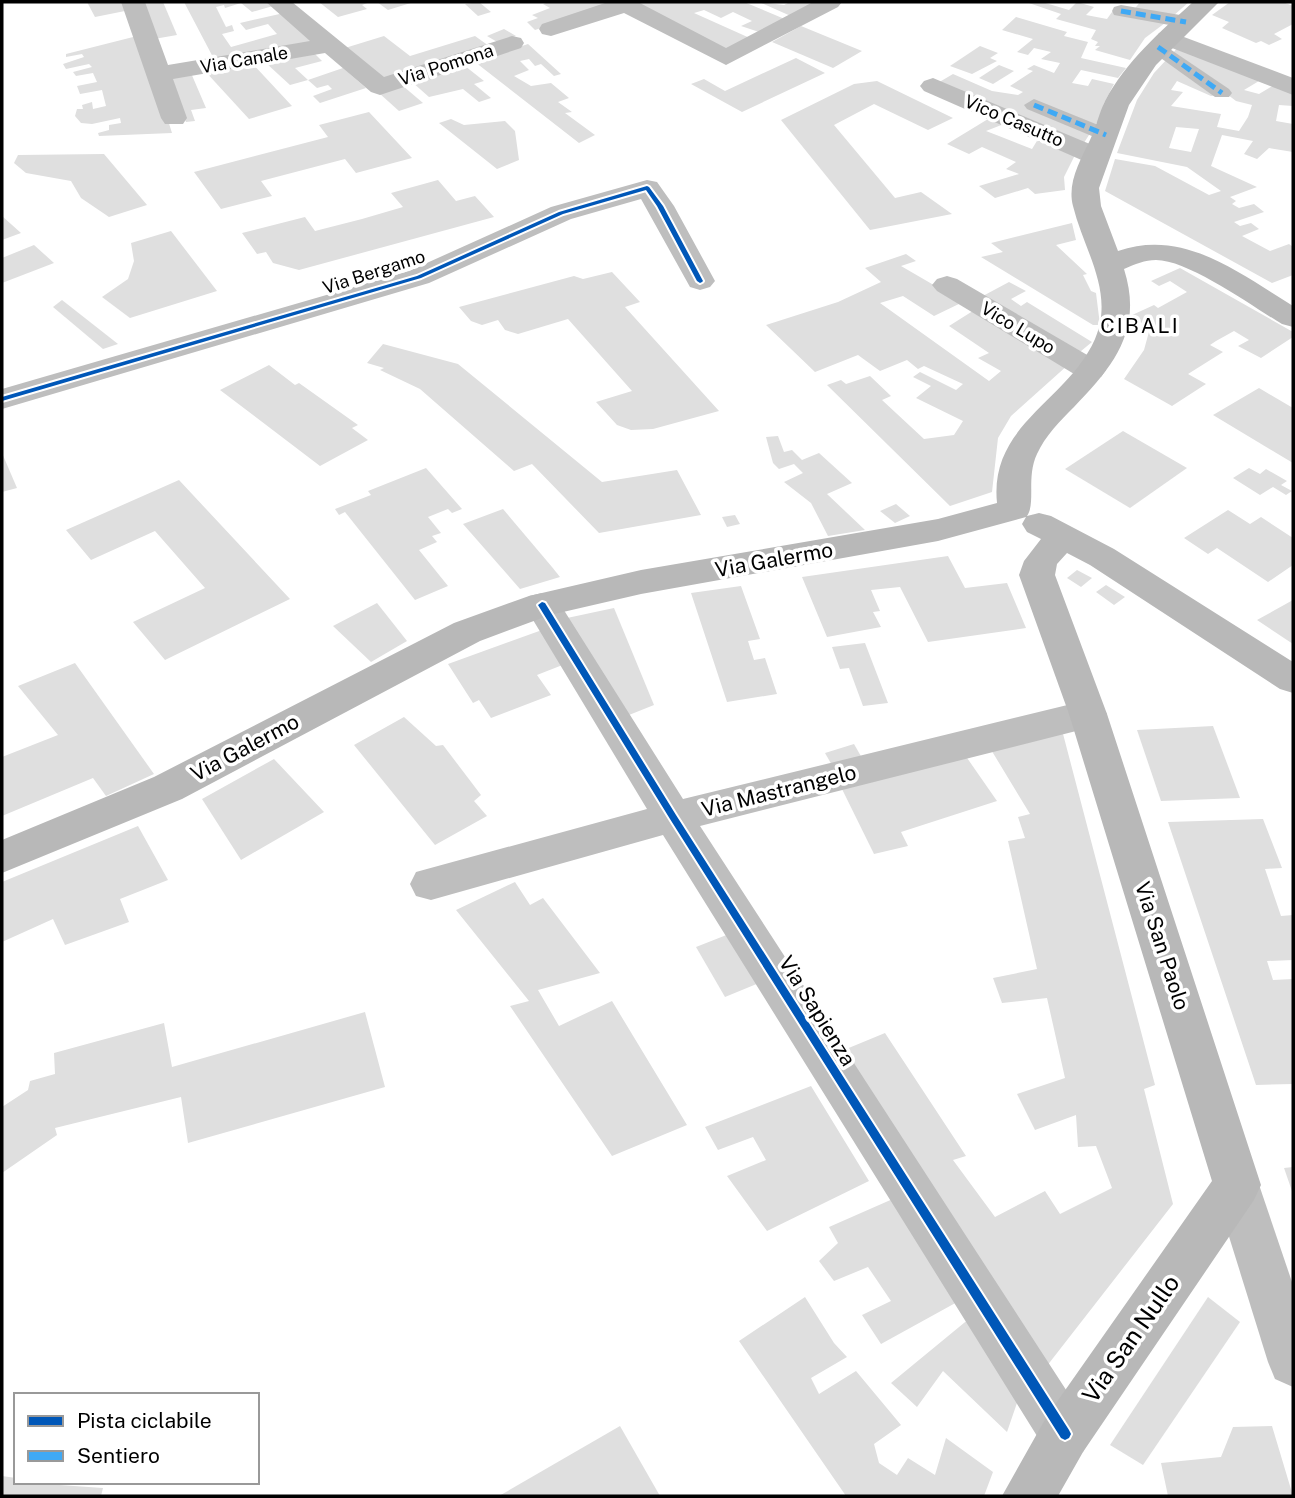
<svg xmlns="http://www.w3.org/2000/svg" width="1295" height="1498" font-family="'Public Sans',sans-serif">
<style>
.building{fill:#dfdfdf;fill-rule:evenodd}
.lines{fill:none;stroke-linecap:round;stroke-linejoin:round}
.pedestrian{fill:#bebebe;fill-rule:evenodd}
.minor{fill:#bebebe;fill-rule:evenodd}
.secondary{fill:#b8b8b8;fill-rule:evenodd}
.quiet{stroke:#3fa9f5;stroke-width:5;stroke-dasharray:10 5;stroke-linecap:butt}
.cycleway-casing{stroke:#fff;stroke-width:4}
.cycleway{fill:#0057b8;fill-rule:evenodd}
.labels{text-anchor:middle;stroke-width:7;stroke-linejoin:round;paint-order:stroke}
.far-street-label{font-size:18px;fill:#000;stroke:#fff}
.far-quarter-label{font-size:21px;letter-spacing:2px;fill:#000;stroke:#fff}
.street-label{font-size:21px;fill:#000;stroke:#fff}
.near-street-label{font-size:24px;fill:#000;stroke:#fff}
</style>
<rect width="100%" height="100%" fill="#fff"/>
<g class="building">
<path d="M87,2H127L130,10L95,17Z"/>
<path d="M139,2H163L177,35L154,39Z"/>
<path d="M184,2H268L273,6L252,12L241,3L225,8L224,5L216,7L226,27L232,25L234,31L222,34L231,47L277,34L268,24L246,30L240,23L284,13L319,44L215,61Z"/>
<path d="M319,2H370L362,5L367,9L338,17Z"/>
<path d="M377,2H414L388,10Z"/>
<path d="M479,2L491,12L478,16L465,4Z"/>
<path d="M549,2H608L613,4L535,30L527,22L538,18L532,15L550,8L543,4Z"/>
<path d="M634,2H744L787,20L762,33L741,26L752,21L733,12L721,18L704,10L694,13L752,39L729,51Z"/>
<path d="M759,2L784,5L790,2H820L793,17Z"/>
<path d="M1026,2H1042L1069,10L1077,2L1094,7L1086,15L1107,19L1112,12L1165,23L1145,38L1130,60L1095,50L1100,46H1095L1098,42L1091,39L1096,30L1056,19L1061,14Z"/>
<path d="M1140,2H1189L1173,16L1133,11Z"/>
<path d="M1230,2H1283L1293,6V24L1274,34L1282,39L1269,45L1261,41L1256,43L1222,28L1229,22L1212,15Z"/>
<path d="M1016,17L1067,32L1064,36L1088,42L1081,58L1126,68L1118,78L1081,70L1072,83L1088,86L1092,79L1114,84L1104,103L1101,116L1082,146L936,84L953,74L992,91L1018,95L1023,92L1010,86L1033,71L1027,69L1034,65L1054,73L1060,63L1041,59L1051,52L1034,48L1028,55L1017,52L1033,39L1002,30Z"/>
<path d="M801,26L862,51L833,68L772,42Z"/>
<path d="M504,29L516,36L499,43L487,36Z"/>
<path d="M141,35L172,133L99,136L98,133L109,130V125L121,123L120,118L92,124L81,123L75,116L77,109H83L82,105L92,102L93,109L106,106L102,90L80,94L77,86L97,82L93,73L76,76L73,72L92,67L89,64L66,69L63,64L84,57L82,54L66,57V54Z"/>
<path d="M384,36L410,56L475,36L489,46L384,80L345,48Z"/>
<path d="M528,44L561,74L554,76L541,64L535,66L529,59L520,61L529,70L514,76L531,86L551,83L569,98L558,102L572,112L565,113L595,135L579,143L475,62Z"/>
<path d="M980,46L998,53L990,58L997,61L972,74L950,66Z"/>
<path d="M1179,46L1264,78L1244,90L1259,94L1276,84L1293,91V106L1279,105L1276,121L1293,124V152L1269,148L1257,159L1244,154L1253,141L1222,135L1211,166L1257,187L1230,197L1236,201L1232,204L1239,208L1254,204L1264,212L1234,222L1240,226L1251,223L1259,229L1242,236L1270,251L1289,244L1293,247V275L1272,283L1105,191L1115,159L1155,166L1209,195L1221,191L1187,167L1117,153L1137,100L1154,73L1168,58L1217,95L1211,96L1177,81L1171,90L1183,92L1171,106L1221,114L1217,127L1239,131L1248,117L1252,105L1236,101L1173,53ZM1176,127L1199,129L1191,152L1169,148Z"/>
<path d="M314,53L322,61L295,68L308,80L343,68L366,88L320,103L313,96L332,89L328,85L317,88L308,80L290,85L266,63Z"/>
<path d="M796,58L825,73L742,112L691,84L704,79L725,91Z"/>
<path d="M250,61L292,106L249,119L204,70Z"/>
<path d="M999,65L1014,71L993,84L979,78Z"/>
<path d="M465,66L484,81L474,84L491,98L479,102L463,89L429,97L412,82Z"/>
<path d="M191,73L206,108L191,110L195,121L186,122L167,77Z"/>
<path d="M877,81L953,118L928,130L874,104L834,125L895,198L921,192L952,214L870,230L781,120L854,84Z"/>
<path d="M403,86L423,103L399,111L379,93Z"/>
<path d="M369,112L412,158L356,173L345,159L261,181L272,196L221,209L194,172L328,137L319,125Z"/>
<path d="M993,116L1009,122L986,131L999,136L1032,149L1040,136L1077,151L1064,177L1065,190L1035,194L1028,188L995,198L979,186L1019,174L1006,169L1016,162L982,147L969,154L947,144Z"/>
<path d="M451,119L464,125L505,121L515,131L519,160L497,169L439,123Z"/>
<path d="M104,154L147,205L109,217L81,198L71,181L26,173L14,163L18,155Z"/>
<path d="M438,180L456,201L475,196L494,217L299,270L273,263L266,252L257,254L242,233L305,217L315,231L362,219L403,207L391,193Z"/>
<path d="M2,216L21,233L2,240Z"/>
<path d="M1072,223L1076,240L1056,245L1087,274L1083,275L1091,291L1096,293L1100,325H1093L981,257L1003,252L991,243Z"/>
<path d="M171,231L217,291L130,318L102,297L128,279L134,261L131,243Z"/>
<path d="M34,245L54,263L2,283V258Z"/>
<path d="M906,254L916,261L901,266L963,302L934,316L903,296L880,303L989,381L1001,371L978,358L989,353L949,326L976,309L1069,364L1011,416L998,438L992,492L950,506L827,385L841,380L846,384L870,376L891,396L882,400L924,439L954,435L963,421L916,398L931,386L913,377L920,372L956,390L963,384L924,366L918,369L907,360L880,371L858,355L815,372L766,325L838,302L881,282L865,268Z"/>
<path d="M1180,268L1293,332V337L1261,358L1238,346L1249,340L1234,331L1216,341L1210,345L1223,352L1188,374L1206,384L1172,406L1124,379L1144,350L1150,328L1130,316L1154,305L1158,308L1187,292L1170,281L1159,286L1151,281Z"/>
<path d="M612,272L640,302L625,307L719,411L653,429L631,430L617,425L596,402L632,391L568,319L518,334L505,330L498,320L482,325L471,321L459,307L574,276L583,279Z"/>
<path d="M1009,282L1026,291L1011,299L1021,306L1027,302L1092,342L1075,356L981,297Z"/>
<path d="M62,300L118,344L103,349L53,307Z"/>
<path d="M383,344L458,364L602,482L677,470L701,515L599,533L532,464L514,471L420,389L380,370L384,368L367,363Z"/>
<path d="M269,365L295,385L299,383L358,425L352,428L368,440L320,466L220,390Z"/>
<path d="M1259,388L1293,408V463L1213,415Z"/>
<path d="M1123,431L1187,468L1130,508L1065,469Z"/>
<path d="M778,436L784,452L792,450L802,460L819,453L852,483L827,494L865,530L828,536L811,503L784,482L803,473L794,464L779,469L773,463L766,437Z"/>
<path d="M2,453L17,488L2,492Z"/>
<path d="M426,468L462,509L452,513L448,509L428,517L441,533L432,536L437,542L419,550L448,586L415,600L345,512L339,515L335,509L371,495L368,491Z"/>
<path d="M1249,468L1260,474L1266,469L1287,481L1281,485L1292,491L1286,495L1273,487L1260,495L1233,478Z"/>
<path d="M179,480L290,599L165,660L133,622L205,588L155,531L91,560L66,530Z"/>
<path d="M896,504L910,516L895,523L880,511Z"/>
<path d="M503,509L552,567L560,577L520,589L463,524Z"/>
<path d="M1228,510L1250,524L1261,517L1293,538V565L1268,582L1217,548L1208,554L1184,538Z"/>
<path d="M735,515L740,524L727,527L722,517Z"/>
<path d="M948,556L965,588L1007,583L1026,628L928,642L900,587L871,590L880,611L873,612L881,627L827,637L802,577Z"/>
<path d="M1077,570L1092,578L1081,587L1067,578Z"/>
<path d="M1106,585L1125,597L1114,605L1096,592Z"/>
<path d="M741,586L760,639L748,641L754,660L765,658L777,694L727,702L691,593Z"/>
<path d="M1293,600V644L1257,620Z"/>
<path d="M377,603L407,641L371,662L333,626Z"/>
<path d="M614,608L654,705L629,715L567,618Z"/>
<path d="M542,630L565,664L537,675L551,695L491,718L479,700L473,703L448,664Z"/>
<path d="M865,643L888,703L863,706L849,668L840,669L832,647Z"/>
<path d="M75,663L154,774L106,796L93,778L2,816V757L58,735L18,686Z"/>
<path d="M404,717L436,746L443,745L481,795L474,801L487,816L435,845L354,745Z"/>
<path d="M1213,726L1240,798L1161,801L1137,730Z"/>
<path d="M1062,730L1155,1085L1144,1089L1173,1204L1043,1371L839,1052L885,1033L966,1156L953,1160L995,1217L1045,1191L1060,1214L1112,1188L1096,1146L1078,1147L1076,1115L1035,1130L1017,1094L1065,1078L1047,998L1002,1003L993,978L1037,969L1008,841L1025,838L1018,817L1030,814L990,748Z"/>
<path d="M854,744L862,758L833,767L825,753Z"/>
<path d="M965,755L997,801L901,832L908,846L874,854L841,787Z"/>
<path d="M274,759L324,812L241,860L202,799Z"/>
<path d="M1263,819L1282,868L1265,869L1281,916L1293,915V960L1267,961L1273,980L1293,979V1084L1256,1085L1168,822Z"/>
<path d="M138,826L168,880L120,899L129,922L65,945L53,919L2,942V882Z"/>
<path d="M515,882L530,905L543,898L600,973L538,990L559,1026L612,1001L687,1125L612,1156L510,1006L529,1001L456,910Z"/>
<path d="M729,934L759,983L725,997L696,947Z"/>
<path d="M365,1012L385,1087L188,1143L181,1097L55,1128L57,1135L2,1173V1107L28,1090L30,1081L55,1074L54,1053L164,1023L172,1067Z"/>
<path d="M811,1086L869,1181L767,1231L727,1176L766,1160L753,1137L718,1150L705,1127Z"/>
<path d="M1293,1167V1194L1284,1168Z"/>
<path d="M895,1198L959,1301L881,1344L862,1315L891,1301L868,1267L834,1281L819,1261L838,1243L829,1227Z"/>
<path d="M805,1297L834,1343L847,1357L811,1378L819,1394L856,1371L901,1425L874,1444L879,1463L897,1475L908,1458L935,1475L946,1438L993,1472L984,1496H846L739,1341Z"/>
<path d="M1208,1297L1240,1322L1143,1465L1110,1445Z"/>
<path d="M970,1318L1019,1397L1007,1432L943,1371L917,1407L891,1383Z"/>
<path d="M620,1426L660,1496H499Z"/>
<path d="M1272,1426L1293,1496H1168L1161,1463L1221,1457L1233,1427Z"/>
<path d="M2,1476L16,1478V1482L103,1488L101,1496H2Z"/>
</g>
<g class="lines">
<g class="pedestrian">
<path d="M1121,5L1186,16L1195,22L1186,28L1114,15L1112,11L1114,7Z"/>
<path d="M1158,41L1229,89L1232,93L1229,97H1215L1151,51L1148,47L1151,43Z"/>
<path d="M1034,99L1113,131L1116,135L1113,139H1099L1027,109L1024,105Z"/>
</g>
<g class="minor">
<path d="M121,2H145L168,65L310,41L266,2H292L384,77L512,36L521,38L524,43L521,48L380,95L371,92L325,53L173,79L187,118L183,124H165L161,118Z"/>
<path d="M608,2H638L726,48L813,2H842L838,7L726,65L624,13L551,36L542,34L539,29L542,24Z"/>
<path d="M1168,31L1293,78V95L1159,43L1156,38L1159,33Z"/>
<path d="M933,78L1104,150L1108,156L1104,162H1086L924,91L920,86L924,81Z"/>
<path d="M647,180L657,182L674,206L715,281L710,287L700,290L690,287L641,199L571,219L429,283L2,409V389L409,271L551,207Z"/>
<path d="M947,276L957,279L1101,363L1106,370L1101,377L1090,379L1079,377L937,291L932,285L937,279Z"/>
<path d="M542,593L555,596L683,799L1088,700L1101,704L1107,714L1101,724L1088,728L700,826L1083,1416L1091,1434L1083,1452L1065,1460L1047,1452L663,835L431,900L416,896L410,884L416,872L647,809L524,605L529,596Z"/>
<path d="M1237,1164L1254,1170L1293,1285V1387L1275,1379L1268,1362L1213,1185L1220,1170Z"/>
</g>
<path class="secondary" d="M1193,2H1219L1156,65L1129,105L1099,188L1101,206L1118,251C1184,228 1239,273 1293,306V327L1282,324C1253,307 1189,260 1156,260C1145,260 1135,264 1124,269C1143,329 1115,365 1074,407C1060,421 1045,436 1037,454C1026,477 1036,503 1027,516L1039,513L1051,516L1114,549L1293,662V693L1280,689L1090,565L1067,553L1057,564L1055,575L1107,714L1261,1185L1254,1200L1083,1452L1058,1496H1002L1047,1416L1212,1181L1069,714L1019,575L1024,561L1041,539L1027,532L1022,524L1026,517L938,541L641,594L550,615L480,641L182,799L2,873V840L154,777L454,623L529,596L641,570L938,519L997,503C989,424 1068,401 1095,339C1115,292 1084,251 1073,206C1067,183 1080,161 1090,140C1096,128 1099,113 1105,101C1126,61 1161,31 1193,2Z"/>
<g class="quiet">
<path d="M1121,11L1186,22"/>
<path d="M1158,47L1222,93"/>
<path d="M1034,105L1106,135"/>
</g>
<defs>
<g id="cycleway">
<path d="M647,186L649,187L663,206L703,281L702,282L700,283L697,281L657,206L646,190L563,214L421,278L2,401V397L417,276L559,212Z"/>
<path d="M542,602L545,603L676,815L1069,1430L1071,1434L1069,1438L1065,1440L1061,1438L670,819L538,605Z"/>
</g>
</defs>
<use href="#cycleway" class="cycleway-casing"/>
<use href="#cycleway" class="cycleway"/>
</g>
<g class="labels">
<g class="far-street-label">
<text transform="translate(244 60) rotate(-10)" y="6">Via Canale</text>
<text transform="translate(446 65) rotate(-18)" y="6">Via Pomona</text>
<text transform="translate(1014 121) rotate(23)" y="6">Vico Casutto</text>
<text transform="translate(374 272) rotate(-18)" y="6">Via Bergamo</text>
<text transform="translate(1018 328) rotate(31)" y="6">Vico Lupo</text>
</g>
<g class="far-quarter-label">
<text x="1140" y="333">CIBALI</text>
</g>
<g class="street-label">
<text transform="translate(774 560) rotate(-10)" y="7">Via Galermo</text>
<text transform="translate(245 748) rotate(-28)" y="7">Via Galermo</text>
<text transform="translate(779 791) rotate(-14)" y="7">Via Mastrangelo</text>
<text transform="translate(1162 946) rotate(72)" y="7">Via San Paolo</text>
<text transform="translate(817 1011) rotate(58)" y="7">Via Sapienza</text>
</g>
<g class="near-street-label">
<text transform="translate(1131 1339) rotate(-55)" y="8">Via San Nullo</text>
</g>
</g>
<rect width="1295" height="1498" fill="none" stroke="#000000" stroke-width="7"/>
<rect x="14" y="1393" width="245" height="91" fill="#ffffff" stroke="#999999" stroke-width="2"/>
<rect x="28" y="1416" width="35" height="10" fill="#0057b8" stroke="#999999" stroke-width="2"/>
<text x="77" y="1428" font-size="21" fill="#000000">Pista ciclabile</text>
<rect x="28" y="1451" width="35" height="10" fill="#3fa9f5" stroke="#999999" stroke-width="2"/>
<text x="77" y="1463" font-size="21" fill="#000000">Sentiero</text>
</svg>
